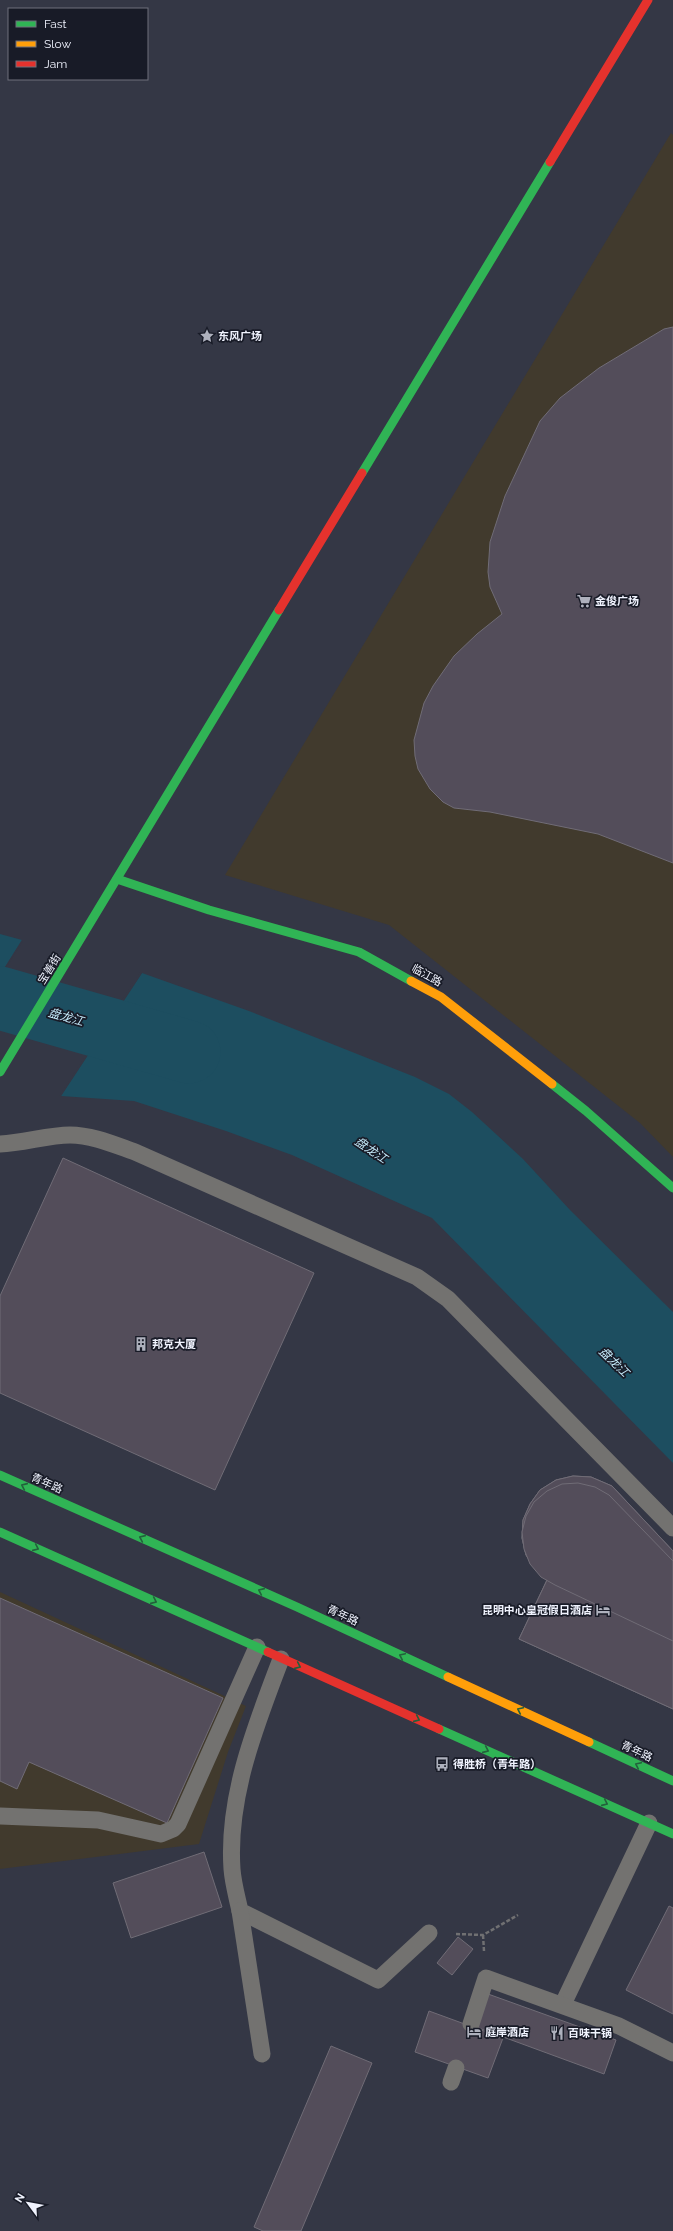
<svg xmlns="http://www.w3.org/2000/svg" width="673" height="2231" font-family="Raleway,'Noto Sans SC',sans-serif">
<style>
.commercial{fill:#413a2d}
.water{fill:#1d4e60}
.pier{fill:#343745}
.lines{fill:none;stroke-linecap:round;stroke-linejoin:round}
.river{stroke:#1d4e60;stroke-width:63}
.building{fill:#534d5a;stroke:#706c76}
.path{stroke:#707072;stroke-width:2.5;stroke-dasharray:4 2;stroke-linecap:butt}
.lane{stroke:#737270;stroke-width:17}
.fast{stroke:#30b455;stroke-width:9}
.slow{stroke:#ff9f0a;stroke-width:9}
.jam{stroke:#e5322d;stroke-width:9}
.oneway{stroke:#23603c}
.labels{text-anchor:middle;stroke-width:3.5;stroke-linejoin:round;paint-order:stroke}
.poi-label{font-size:11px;font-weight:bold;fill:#f0f3fe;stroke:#181b27;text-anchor:start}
.street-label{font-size:11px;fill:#f0f3fe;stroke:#181b27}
.water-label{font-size:12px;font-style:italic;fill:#c4e9f9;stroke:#181b27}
</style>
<rect width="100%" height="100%" fill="#343745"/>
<g class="commercial">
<path d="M671,133L673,135V1157L640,1123L389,925L225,875Z"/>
<path d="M0,1592L246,1706L228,1752L199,1844L0,1869Z"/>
</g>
<g class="water">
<path d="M0,934L22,940L0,975Z"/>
<path d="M142,973L249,1011L415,1077L449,1094L472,1112L523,1159L570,1210L673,1312V1463L432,1218L292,1155L226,1131L134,1101L61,1096Z"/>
</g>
<g class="pier">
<path d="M22,940L23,941L0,977V975Z"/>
<path d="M140,972L142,973L61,1096H59Z"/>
</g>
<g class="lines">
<path class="river" d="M0,998L189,1052"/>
</g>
<g class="building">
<path d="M673,327V863L598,834L490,812L454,808L443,802L430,789L418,769L415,756L414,740L424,703L433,686L454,656L477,634L502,614L490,587L488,572L490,542L505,496L540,421L560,398L599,368L664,329Z"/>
<path d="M63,1158L314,1273L215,1490L0,1393V1296Z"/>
<path d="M573,1476L591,1477L612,1486L673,1551V1709L519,1639L547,1580L536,1570L526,1555L522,1538L523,1520L530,1504L540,1490L556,1480Z"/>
<path d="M573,1476L591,1477L612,1486L673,1551V1709L519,1639L547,1580L536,1570L526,1555L522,1538L523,1520L530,1504L540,1490L556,1480Z"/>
<path d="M578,1483L595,1487L609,1495L673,1561V1641L555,1585L541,1577L530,1564L524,1549L522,1532L526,1516L534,1502L547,1491L562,1484Z"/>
<path d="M0,1598L223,1698L167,1823L29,1762L17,1789L0,1781Z"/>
<path d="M204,1852L222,1907L131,1938L113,1883Z"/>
<path d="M669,1906L673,1908V2014L626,1990Z"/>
<path d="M458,1937L473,1949L452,1975L437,1963Z"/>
<path d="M488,1994L616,2040L604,2074L476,2027Z"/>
<path d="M429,2011L503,2038L488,2078L415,2052Z"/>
<path d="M331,2046L372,2063L301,2231H263L254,2227Z"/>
</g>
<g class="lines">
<g class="path">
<path d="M456,1934L483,1935L518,1915"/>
<path d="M483,1935L484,1951"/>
</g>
<g class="lane">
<path d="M0,1144C24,1143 48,1135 70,1135C92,1135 115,1145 135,1152L417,1277L448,1299L673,1528"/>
<path d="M281,1659C256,1725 227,1796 232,1869C233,1883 237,1897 240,1911L378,1980L429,1933"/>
<path d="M0,1816L98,1820L161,1834L173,1829L178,1824L257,1647"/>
<path d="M240,1911L262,2054"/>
<path d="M563,2004L649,1823"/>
<path d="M471,2024L486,1978L619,2026L673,2053"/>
<path d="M451,2082L456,2068"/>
</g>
<g class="fast">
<path d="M362,473L550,162"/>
<path d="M117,879L209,910L359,952L411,981"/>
<path d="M0,1072L279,610"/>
<path d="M552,1084L586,1111L673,1188"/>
<path d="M0,1475L297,1607L448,1677"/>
<path d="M0,1532L268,1652"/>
<path d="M439,1729L673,1834"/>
<path d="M589,1742L673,1781"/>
</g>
<g class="slow">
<path d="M411,981L441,997L552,1084"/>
<path d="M448,1677L589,1742"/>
</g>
<g class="jam">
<path d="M550,162L648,0"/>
<path d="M279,610L362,473"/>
<path d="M268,1652L439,1729"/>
</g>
</g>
<defs><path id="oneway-chevron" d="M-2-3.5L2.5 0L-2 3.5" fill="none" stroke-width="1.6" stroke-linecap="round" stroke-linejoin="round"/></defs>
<g class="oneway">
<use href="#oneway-chevron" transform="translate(24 1486) rotate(-156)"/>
<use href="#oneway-chevron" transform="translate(142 1538) rotate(-156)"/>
<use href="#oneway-chevron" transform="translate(36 1548) rotate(24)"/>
<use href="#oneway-chevron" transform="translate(261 1591) rotate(-156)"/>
<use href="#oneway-chevron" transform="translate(154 1601) rotate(24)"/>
<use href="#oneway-chevron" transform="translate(402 1656) rotate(-155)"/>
<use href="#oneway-chevron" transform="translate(298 1666) rotate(24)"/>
<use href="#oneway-chevron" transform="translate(520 1710) rotate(-155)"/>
<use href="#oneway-chevron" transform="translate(417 1719) rotate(24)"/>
<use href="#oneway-chevron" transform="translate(486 1750) rotate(24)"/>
<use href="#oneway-chevron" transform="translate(638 1765) rotate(-155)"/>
<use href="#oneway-chevron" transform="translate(605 1803) rotate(24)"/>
</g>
<defs>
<symbol id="sight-bare" viewBox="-9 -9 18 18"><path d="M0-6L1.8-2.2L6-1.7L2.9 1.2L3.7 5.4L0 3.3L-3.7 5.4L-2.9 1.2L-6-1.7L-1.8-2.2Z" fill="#aeb1bd" stroke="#181b27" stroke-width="2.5" paint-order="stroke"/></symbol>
<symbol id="supermarket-bare" viewBox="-9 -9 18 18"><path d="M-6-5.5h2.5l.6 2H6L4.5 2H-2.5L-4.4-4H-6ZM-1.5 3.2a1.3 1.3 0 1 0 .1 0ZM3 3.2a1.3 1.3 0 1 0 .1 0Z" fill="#aeb1bd" stroke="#181b27" stroke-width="2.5" paint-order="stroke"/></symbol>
<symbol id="building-bare" viewBox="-9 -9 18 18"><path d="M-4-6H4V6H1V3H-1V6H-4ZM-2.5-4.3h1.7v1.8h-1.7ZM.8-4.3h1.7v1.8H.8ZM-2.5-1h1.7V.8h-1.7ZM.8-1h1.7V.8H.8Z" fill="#aeb1bd" stroke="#181b27" stroke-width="2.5" paint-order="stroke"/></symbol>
<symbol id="hotel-bare" viewBox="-9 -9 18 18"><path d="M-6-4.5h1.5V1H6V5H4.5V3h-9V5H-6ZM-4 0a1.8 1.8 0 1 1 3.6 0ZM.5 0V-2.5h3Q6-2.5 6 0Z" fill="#aeb1bd" stroke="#181b27" stroke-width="2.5" paint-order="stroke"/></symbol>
<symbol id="bus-bare" viewBox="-9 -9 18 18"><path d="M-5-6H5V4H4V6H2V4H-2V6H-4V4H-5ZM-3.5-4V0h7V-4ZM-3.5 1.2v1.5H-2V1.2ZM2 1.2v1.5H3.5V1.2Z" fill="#aeb1bd" stroke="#181b27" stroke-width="2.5" paint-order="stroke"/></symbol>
<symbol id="restaurant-bare" viewBox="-9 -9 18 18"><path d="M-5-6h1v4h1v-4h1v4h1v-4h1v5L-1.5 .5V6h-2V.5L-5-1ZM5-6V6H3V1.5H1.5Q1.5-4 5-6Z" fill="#aeb1bd" stroke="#181b27" stroke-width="2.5" paint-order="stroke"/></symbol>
</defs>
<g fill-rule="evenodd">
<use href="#sight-bare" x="197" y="326" width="20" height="20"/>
<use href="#supermarket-bare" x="574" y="591" width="20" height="20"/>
<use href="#building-bare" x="131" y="1334" width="20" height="20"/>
<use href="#hotel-bare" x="593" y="1600" width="20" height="20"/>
<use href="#bus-bare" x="432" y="1754" width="20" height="20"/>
<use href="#hotel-bare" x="464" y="2022" width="20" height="20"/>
<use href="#restaurant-bare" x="547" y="2023" width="20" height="20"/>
</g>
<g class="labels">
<g class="poi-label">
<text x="218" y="340">东风广场</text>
<text x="595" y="605">金俊广场</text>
<text x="152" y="1348">邦克大厦</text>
<text x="592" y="1614" text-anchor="end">昆明中心皇冠假日酒店</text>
<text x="453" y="1768">得胜桥（青年路）</text>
<text x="485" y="2036">庭岸酒店</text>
<text x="568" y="2037">百味干锅</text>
</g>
<g class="street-label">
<text transform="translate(49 969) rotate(-58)" y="4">宝善街</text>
<text transform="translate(427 975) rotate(29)" y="4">临江路</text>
<text transform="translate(47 1483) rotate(24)" y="4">青年路</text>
<text transform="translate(343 1615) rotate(25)" y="4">青年路</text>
<text transform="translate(637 1751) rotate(25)" y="4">青年路</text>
</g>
<g class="water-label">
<text transform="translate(66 1017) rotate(16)" y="4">盘龙江</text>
<text transform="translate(371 1150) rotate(34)" y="4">盘龙江</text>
<text transform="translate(614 1362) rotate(44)" y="4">盘龙江</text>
</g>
</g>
<rect x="8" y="8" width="140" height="72" fill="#181b27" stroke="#6e717d"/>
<rect x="16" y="21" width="20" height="6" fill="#30b455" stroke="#6e717d"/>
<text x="44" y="28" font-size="12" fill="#f0f3fe">Fast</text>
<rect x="16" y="41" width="20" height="6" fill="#ff9f0a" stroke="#6e717d"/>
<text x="44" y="48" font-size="12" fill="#f0f3fe">Slow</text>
<rect x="16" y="61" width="20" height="6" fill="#e5322d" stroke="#6e717d"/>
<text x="44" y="68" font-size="12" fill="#f0f3fe">Jam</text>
<g transform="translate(28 2203) rotate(302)" stroke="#181b27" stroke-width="3" paint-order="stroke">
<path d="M0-3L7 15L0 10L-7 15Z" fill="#f0f3fe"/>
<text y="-6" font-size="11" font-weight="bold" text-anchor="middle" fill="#f0f3fe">N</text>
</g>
</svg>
